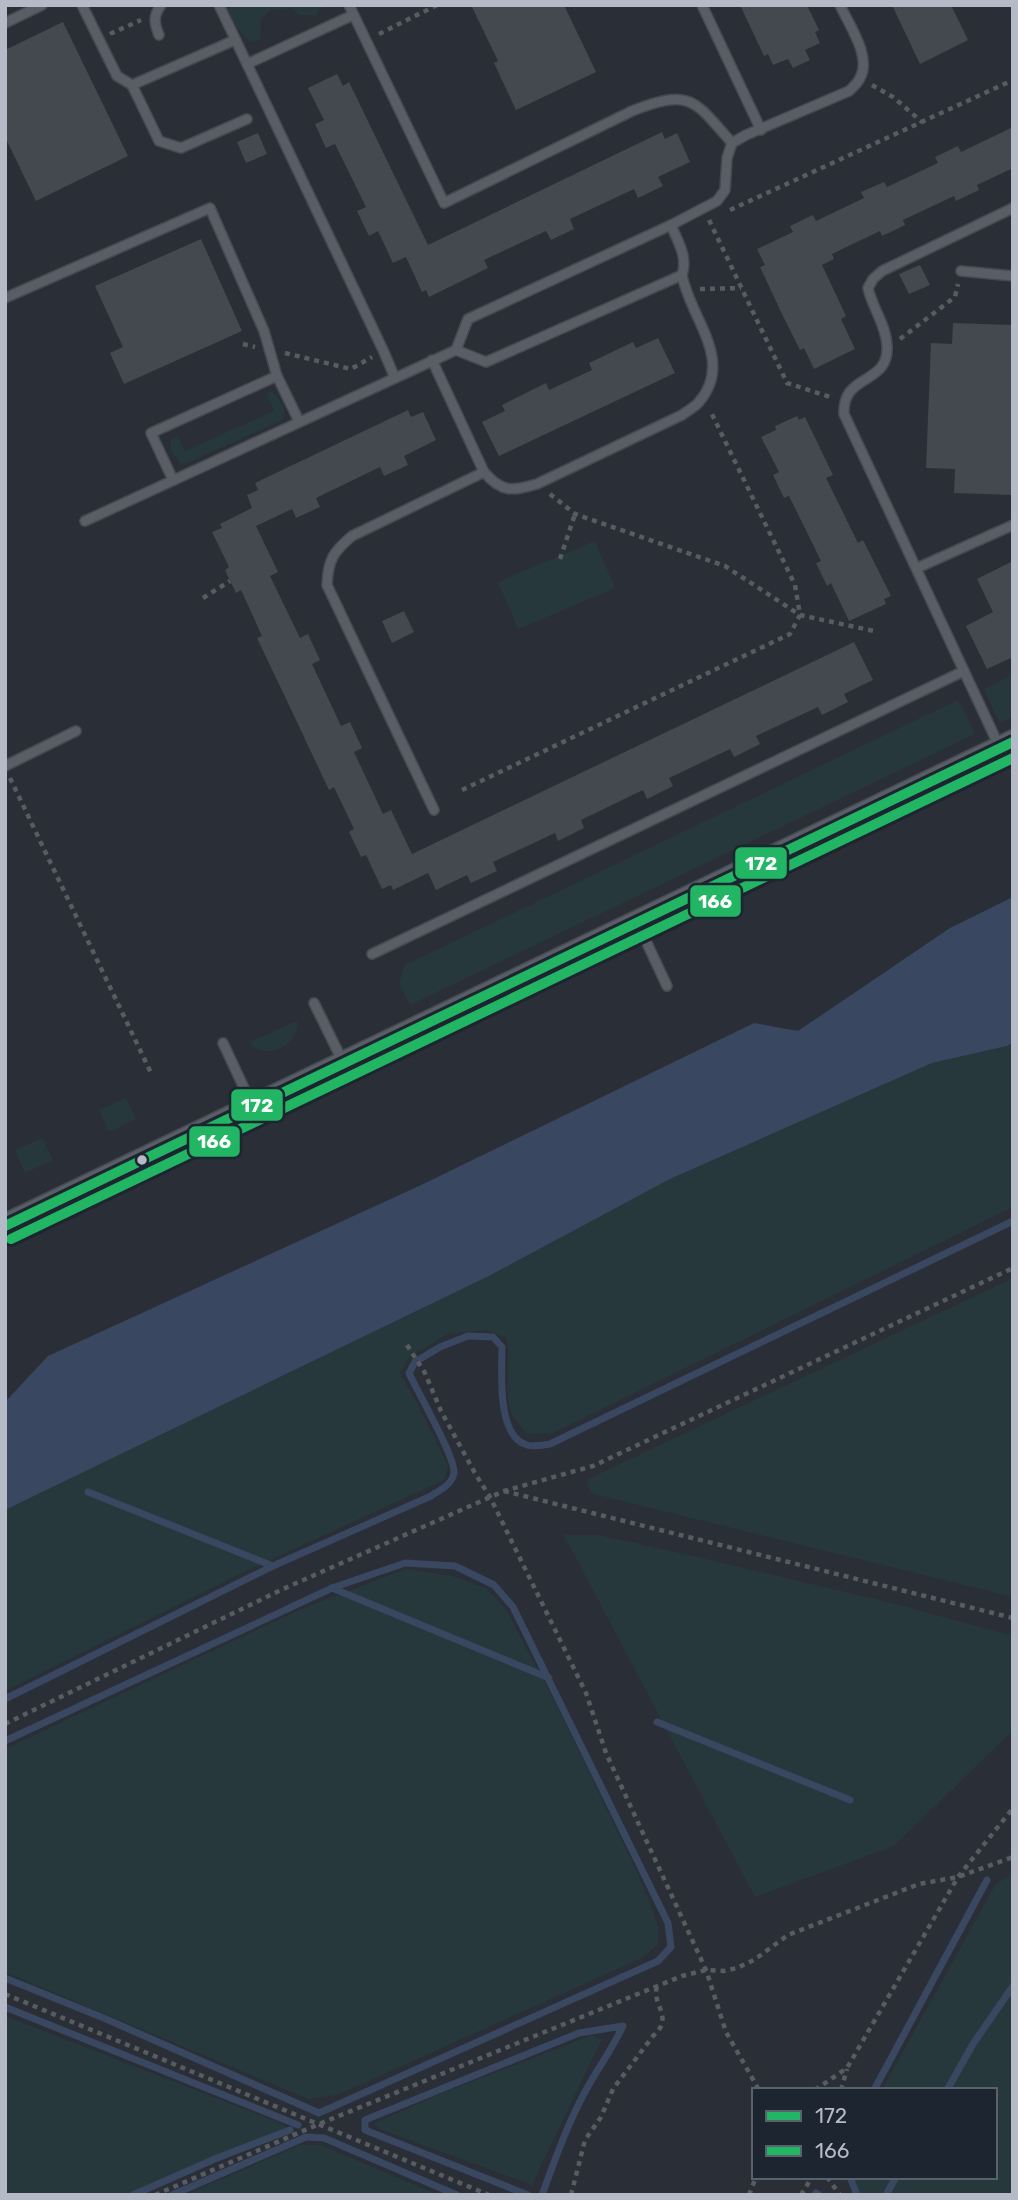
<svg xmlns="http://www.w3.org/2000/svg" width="1018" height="2200" font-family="Rubik,sans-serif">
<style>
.green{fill:#27383c}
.water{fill:#394760}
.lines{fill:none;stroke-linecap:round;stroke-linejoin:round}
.stream{stroke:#394760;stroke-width:7}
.building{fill:#44484f}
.service-casing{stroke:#464950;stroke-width:12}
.tertiary-casing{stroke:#464950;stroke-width:26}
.path{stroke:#575c61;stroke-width:4.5;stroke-dasharray:5 5;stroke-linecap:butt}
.service{stroke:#595d65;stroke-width:9}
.tertiary{stroke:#595d65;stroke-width:23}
.bus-1-casing{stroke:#1d2531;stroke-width:16}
.bus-2-casing{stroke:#1d2531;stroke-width:16}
.bus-1{stroke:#21b564;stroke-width:10}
.bus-2{stroke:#21b564;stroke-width:10}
.bus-dot{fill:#b4bbc7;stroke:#1d2531;stroke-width:2.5}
.line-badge{stroke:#1d2531;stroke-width:2.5}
.badge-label{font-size:19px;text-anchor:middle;font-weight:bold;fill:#fff}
</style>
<rect width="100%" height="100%" fill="#2a2e37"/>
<g class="green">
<path d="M228,5H325L315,15H300L291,8L269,11L261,19L260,39L250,42C239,32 230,20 228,5Z"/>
<path d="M272,392C280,398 284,406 285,416L280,421L187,463H181C174,456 170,450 171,440L178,436L185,451L274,411L267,393Z"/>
<path d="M595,541L615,588L518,629L498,582Z"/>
<path d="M1013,675V716L1000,723L984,689Z"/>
<path d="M958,700L975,734L410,1005L399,983L405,965Z"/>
<path d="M297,1021C301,1045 264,1063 250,1042Z"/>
<path d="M1013,1043V1207L553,1433L527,1434C522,1428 513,1419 511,1411C503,1387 512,1361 506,1338L486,1330L448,1334L409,1357L400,1373L417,1403L448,1466L444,1480L244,1572L5,1691V1510L489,1276L670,1179L932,1063L1007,1046Z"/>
<path d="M126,1098L136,1119L109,1132L99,1110Z"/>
<path d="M42,1138L53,1160L25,1173L15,1150Z"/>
<path d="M1013,1278V1597L590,1493L588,1479Z"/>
<path d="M564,1535H598L693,1556L896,1604L1013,1636V1730L894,1846L755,1897Z"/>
<path d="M406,1569L452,1576L486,1588L506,1610L553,1698L632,1861L651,1905L658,1927V1944L644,1957L337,2095L308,2099L5,1972V1749L299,1610Z"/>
<path d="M1013,1874V2195H859L853,2177H995V2090H882L996,1884Z"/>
<path d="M5,2016L283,2124L290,2130L217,2158L133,2195H5Z"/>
<path d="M592,2035L601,2040L532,2185L382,2130L373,2124L435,2096Z"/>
<path d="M300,2145H320L439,2195H185Z"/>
</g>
<path class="water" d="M1013,897V1043L1007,1046L932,1063L670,1179L489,1276L5,1510V1402L48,1356L419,1186L754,1023L798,1031L950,928Z"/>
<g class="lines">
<g class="stream">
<path d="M88,1492L273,1566"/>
<path d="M332,1588L549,1678"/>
<path d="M5,1699L273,1566L431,1496C440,1490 452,1485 454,1473C455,1456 418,1393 409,1373L415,1362L440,1347L468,1336L493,1337L502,1347C502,1371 496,1436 527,1445C534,1447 543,1445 550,1444L1013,1221"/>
<path d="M657,1722L850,1800"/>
<path d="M5,1741L332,1588L405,1563L455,1566L494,1585L513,1607L668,1923L671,1947L658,1961L319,2113L106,2019L5,1978"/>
<path d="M5,2007L298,2125"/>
<path d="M874,2090L987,1880"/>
<path d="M947,2090L973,2044L1013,1986"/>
<path d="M850,2177L857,2195"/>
<path d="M133,2195L217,2158L290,2130"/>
<path d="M172,2195L306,2137L324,2138L457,2195"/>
<path d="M528,2195L365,2130V2120L579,2033L623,2026C613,2047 601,2064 590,2083C569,2119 556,2157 542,2195"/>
<path d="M815,2195L816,2193L819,2195"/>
<path d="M886,2195L896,2177"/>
</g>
</g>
<g class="building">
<path d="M471,5H564L596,72L516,110L494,63L498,61Z"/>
<path d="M740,5H807L819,30L815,32L820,43L805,50L810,60L793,68L788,59L773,65L768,54L764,56Z"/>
<path d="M892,5H951L968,40L920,64Z"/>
<path d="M63,22L128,156L36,201L5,137V50Z"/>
<path d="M337,74L343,86L349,82L428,245L662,132L665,139L677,133L690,162L658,177L663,186L638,198L634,189L570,219L574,229L551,240L546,231L484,260L488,268L429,297L426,290L422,292L406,257L393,263L378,231L369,236L357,211L366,207L335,144L326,148L315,124L324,120L308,88Z"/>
<path d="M1013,127V168L977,185L979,190L956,201L954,196L903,220L905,225L895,230L882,236L880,231L832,254L834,259L822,265L846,316L841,319L855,349L814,369L804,348L800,350L781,312L760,267L765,265L757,249L793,232L790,226L813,215L816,221L864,198L861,192L884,182L887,187L938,163L935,157L958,146L961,152Z"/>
<path d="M258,133L267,154L246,163L237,142Z"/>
<path d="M201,239L242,331L124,384L110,353L123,347L95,286Z"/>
<path d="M920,265L930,285L909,294L899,274Z"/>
<path d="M953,323L1013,325V495L954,493L955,469L926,468L931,343L952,344Z"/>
<path d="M658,338L675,373L499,456L482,422L505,411L502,405L546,383L549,390L592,370L589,363L633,342L636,348Z"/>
<path d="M408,410L411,417L423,412L436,440L404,456L408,465L384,476L380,467L316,498L320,507L296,518L292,509L256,526L278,572L270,576L300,638L308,634L320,660L312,664L341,726L350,722L362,748L354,752L383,814L391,810L412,854L854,642L873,680L844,694L848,702L822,715L818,707L756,736L760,744L734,757L730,749L669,778L673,786L647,799L643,790L581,820L584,828L558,841L555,833L493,862L497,871L471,883L467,875L436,890L428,873L393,890L391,885L382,889L366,855L361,857L349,832L354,829L334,787L329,790L287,701L257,638L262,636L241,590L236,593L225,570L229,567L212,532L222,528L220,524L252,508L247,495L258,490L255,483Z"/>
<path d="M797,416L799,420L805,417L833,475L826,478L858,543L863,540L891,596L884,599L886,604L849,621L831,583L827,586L816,563L821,561L789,496L784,498L773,475L779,472L761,437L776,430L775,426Z"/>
<path d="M1013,561V657L987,669L966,626L993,612L977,579Z"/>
<path d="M404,611L414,632L392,643L382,621Z"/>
</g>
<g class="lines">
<defs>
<g id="service">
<path d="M82,5L117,76L132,85L235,40"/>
<path d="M219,5L383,350L395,378"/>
<path d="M349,5L444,203L632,111C691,88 694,100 732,143"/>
<path d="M702,5L761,130"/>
<path d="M5,23L42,5"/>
<path d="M159,35C154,23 153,16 161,5"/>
<path d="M247,64L353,15"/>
<path d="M132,85L159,141L181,148L247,119"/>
<path d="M961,271L1013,276"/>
<path d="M5,298L210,208L264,331L277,376L299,421"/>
<path d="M456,350L468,319L671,225L717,201L725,190L727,158L732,143L746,135L849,91C853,87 858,83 860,78C872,57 849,25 840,5"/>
<path d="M432,360L484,472C502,493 512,491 537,484L682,415C687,411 695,407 699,402C735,360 690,318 682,275"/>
<path d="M173,480L151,433L277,376"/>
<path d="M85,521L456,350L486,362L682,275C688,257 678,242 671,225"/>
<path d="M917,568L1013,525"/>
<path d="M999,746L844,414C842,372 890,386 887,345C886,325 872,307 868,288L873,279L882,271L1013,208"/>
<path d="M5,766L76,731"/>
<path d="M434,810L327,585C328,560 333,552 352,536L484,472"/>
<path d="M638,924L667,986"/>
<path d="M372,954L964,671"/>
<path d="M314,1003L343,1062"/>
<path d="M223,1043L252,1105"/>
</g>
<path id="tertiary" d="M5,1226L1013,742"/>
</defs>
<use href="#service" class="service-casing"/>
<use href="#tertiary" class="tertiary-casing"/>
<g class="path">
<path d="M111,31L112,33L141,20"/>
<path d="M379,34L437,5"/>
<path d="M872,85L893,97L922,122"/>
<path d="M730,210L1013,80"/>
<path d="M709,220L787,383L833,398"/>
<path d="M700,289L741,288"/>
<path d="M900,339L955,297L958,284"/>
<path d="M243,344L255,347"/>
<path d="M285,353L351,369L372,357"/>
<path d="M550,494L575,514L725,566L800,615L874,631"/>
<path d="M560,559L575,514"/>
<path d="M203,598L230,581"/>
<path d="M10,778L152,1075"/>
<path d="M462,790L790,634L800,615L795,585L710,410"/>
<path d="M407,1345L425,1373L441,1411L476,1475L490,1497L586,1693L606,1753L706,1970L726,2032L759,2090"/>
<path d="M504,1491L1013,1618"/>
<path d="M5,1724L283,1589L504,1491L593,1466L1013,1268"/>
<path d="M5,1994L489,2195"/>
<path d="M815,2090L847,2068L958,1877L1013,1808"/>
<path d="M841,2090L847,2069"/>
<path d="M827,2177L840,2195"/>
<path d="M155,2195L319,2124L682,1976L706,1970L724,1971L737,1968L754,1960L788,1935L919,1884L958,1877L1013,1857"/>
<path d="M571,2195L585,2140L601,2117L613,2089L653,2036C675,2017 651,2005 657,1986"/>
<path d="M749,2195L756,2177"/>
<path d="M801,2195L812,2177"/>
</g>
<use href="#service" class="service"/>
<use href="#tertiary" class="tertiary"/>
<defs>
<path id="bus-1" d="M5,1226L1013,742"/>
<path id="bus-2" d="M11,1239L1013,758"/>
</defs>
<use href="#bus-1" class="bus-1-casing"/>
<use href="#bus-2" class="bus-2-casing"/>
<use href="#bus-1" class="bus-1"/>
<use href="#bus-2" class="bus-2"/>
</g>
<circle class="bus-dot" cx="142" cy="1160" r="6"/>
<g class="line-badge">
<rect x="734" y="846" width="54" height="34" rx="7" fill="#21b564"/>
<rect x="689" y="884" width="53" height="34" rx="7" fill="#21b564"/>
<rect x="230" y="1088" width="54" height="34" rx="7" fill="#21b564"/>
<rect x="188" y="1125" width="53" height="33" rx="7" fill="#21b564"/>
</g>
<g class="badge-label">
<text x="761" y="870">172</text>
<text x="715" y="908">166</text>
<text x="257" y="1112">172</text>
<text x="214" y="1148">166</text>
</g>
<rect width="1018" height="2200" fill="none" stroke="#b4bbc7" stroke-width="14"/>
<rect x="752" y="2088" width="245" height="91" fill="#1d2531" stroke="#59616d" stroke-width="2"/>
<rect x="766" y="2111" width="35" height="10" fill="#21b564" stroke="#59616d" stroke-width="2"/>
<text x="815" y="2123" font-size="21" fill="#b4bbc7">172</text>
<rect x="766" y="2146" width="35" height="10" fill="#21b564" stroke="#59616d" stroke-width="2"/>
<text x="815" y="2158" font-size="21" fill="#b4bbc7">166</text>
</svg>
